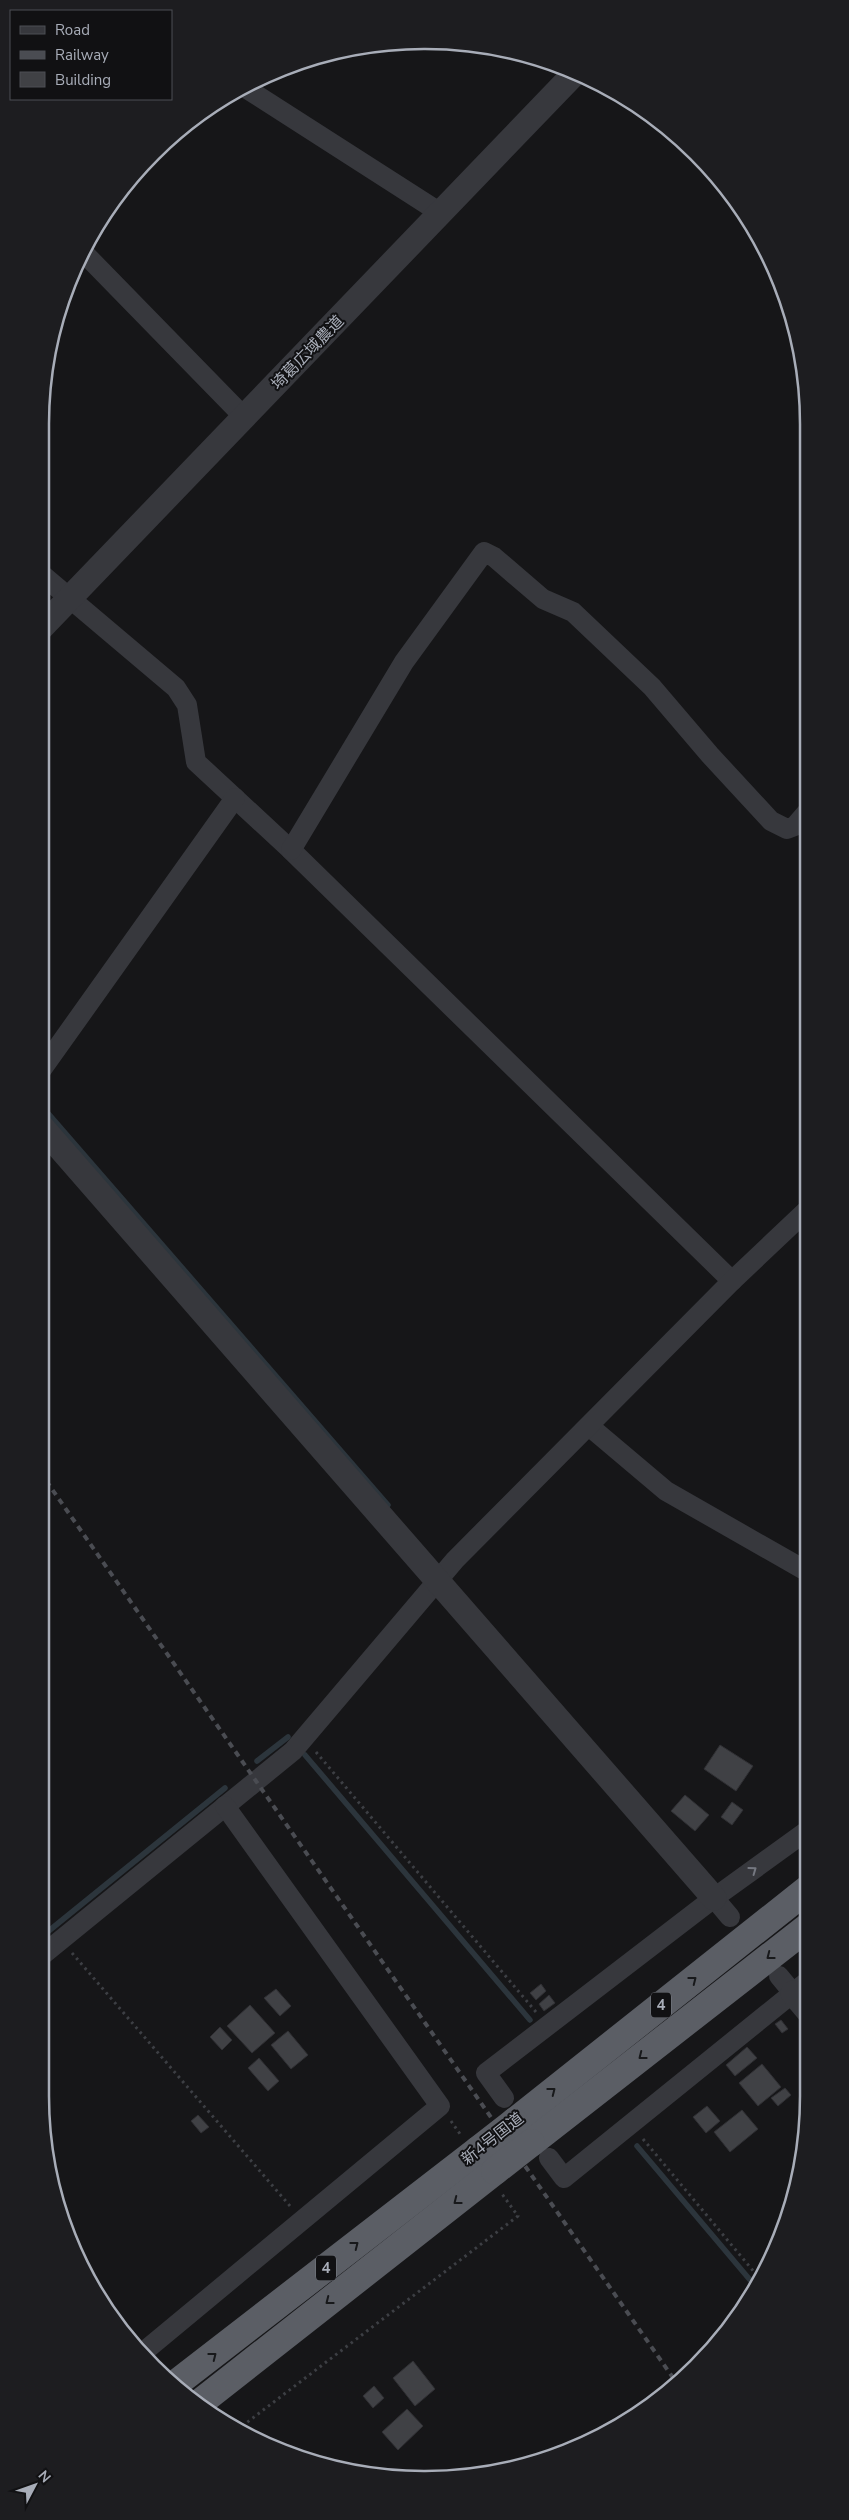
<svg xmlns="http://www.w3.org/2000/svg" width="849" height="2520" font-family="'Nunito Sans','Noto Sans JP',sans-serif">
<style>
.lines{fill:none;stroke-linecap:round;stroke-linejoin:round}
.stream{stroke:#2c353c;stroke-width:5.5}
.building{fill:#404145;stroke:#303034}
.path{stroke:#3d3f44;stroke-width:3;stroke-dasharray:2.5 4;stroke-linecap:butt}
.minor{stroke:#37383d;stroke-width:20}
.tertiary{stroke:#37383d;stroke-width:25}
.trunk{stroke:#5b5e65;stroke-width:28}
.rail{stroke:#4a4c52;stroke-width:4;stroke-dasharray:6 5;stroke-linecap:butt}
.trunk-bridge{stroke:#5b5e65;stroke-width:28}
.oneway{stroke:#757881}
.oneway2{stroke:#18191b}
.labels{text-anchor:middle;stroke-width:4;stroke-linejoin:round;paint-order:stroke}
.shield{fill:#111113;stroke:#7b7e86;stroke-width:1}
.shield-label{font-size:15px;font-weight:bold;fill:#a8adb8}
.street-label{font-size:16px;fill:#a8adb8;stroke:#111113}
.rim{fill:none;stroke:#a8adb8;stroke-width:2.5}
</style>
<rect width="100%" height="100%" fill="#161618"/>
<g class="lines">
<g class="stream">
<path d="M40,1104L388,1505"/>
<path d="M305,1755L530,2020"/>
<path d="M257,1761L288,1737"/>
<path d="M40,1938L225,1788"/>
<path d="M637,2146L756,2287"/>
</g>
</g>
<g class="building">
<path d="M720,1745L753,1766L736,1791L704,1769Z"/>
<path d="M685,1795L709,1815L695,1831L671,1811Z"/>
<path d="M732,1802L743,1810L732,1825L721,1817Z"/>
<path d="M541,1984L546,1991L536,2000L530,1993Z"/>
<path d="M276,1989L291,2006L280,2016L264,1998Z"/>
<path d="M549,1995L555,2003L544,2011L539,2004Z"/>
<path d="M250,2005L275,2033L252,2053L227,2026Z"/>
<path d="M781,2020L788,2029L782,2033L775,2024Z"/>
<path d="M220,2027L232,2040L222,2050L210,2037Z"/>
<path d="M288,2031L308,2055L291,2069L271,2045Z"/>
<path d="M747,2047L757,2058L735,2076L726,2065Z"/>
<path d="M259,2058L279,2081L268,2091L248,2068Z"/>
<path d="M762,2064L781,2087L758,2106L739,2083Z"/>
<path d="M785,2088L791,2095L778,2106L771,2098Z"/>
<path d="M707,2106L720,2121L706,2133L693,2117Z"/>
<path d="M742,2110L758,2129L730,2152L714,2132Z"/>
<path d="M198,2115L209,2127L201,2133L191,2121Z"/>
<path d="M413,2361L435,2389L415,2406L393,2378Z"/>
<path d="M374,2386L384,2398L373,2408L363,2396Z"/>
<path d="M407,2409L423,2426L398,2450L382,2432Z"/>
</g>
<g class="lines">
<g class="path">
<path d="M316,1752L536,2012"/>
<path d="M72,1953L290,2206"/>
<path d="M451,2121L460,2134"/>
<path d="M643,2139L760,2279"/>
<path d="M237,2430L518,2216L502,2194"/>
</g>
<g class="minor">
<path d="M244,87L439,212"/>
<path d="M83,252L244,417"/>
<path d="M40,573L176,688L187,705L196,762L291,850L732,1281"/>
<path d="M291,850L404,662L484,552L494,557L543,599L573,612L652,687L710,755L771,821L787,829L795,826L807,812"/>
<path d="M40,1072L235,798"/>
<path d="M589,1426L666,1491L808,1572"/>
<path d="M714,1898L730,1917"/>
<path d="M40,1957L293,1751L455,1560L732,1281L807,1210"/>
<path d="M779,1976L793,1993"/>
<path d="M504,2098L486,2073L714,1898L808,1830"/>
<path d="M549,2158L564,2178L809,1980"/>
<path d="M141,2354L440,2106L225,1806"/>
</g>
<g class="tertiary">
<path d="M40,629L573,75"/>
<path d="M40,1125L714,1898"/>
<path d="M793,1993L809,2012"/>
</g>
<g class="trunk">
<path d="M514,2122L809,1888"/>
<path d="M531,2143L809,1926"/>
<path d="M174,2385L478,2150"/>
<path d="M197,2405L495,2171"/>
</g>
<path class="rail" d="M40,1472L676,2382"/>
<g class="trunk-bridge">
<path d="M478,2150L514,2122"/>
<path d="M495,2171L531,2143"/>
</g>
</g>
<defs><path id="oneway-chevron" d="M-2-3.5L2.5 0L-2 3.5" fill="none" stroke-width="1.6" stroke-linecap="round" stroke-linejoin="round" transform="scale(1.25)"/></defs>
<use class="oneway" href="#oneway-chevron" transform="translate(753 1870) rotate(-36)"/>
<g class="oneway2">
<use href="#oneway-chevron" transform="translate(770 1956) rotate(142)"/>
<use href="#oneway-chevron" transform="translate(693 1980) rotate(-38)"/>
<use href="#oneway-chevron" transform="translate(642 2056) rotate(142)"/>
<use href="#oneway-chevron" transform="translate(552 2091) rotate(-38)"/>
<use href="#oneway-chevron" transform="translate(457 2201) rotate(142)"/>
<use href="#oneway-chevron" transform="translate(355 2245) rotate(-38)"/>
<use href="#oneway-chevron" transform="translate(329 2301) rotate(142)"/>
<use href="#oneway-chevron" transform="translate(213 2356) rotate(-38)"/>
</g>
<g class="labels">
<g class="shield">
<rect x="651" y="1992.5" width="20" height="25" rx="4"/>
<rect x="316" y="2255.5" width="20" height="25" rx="4"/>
</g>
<g class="shield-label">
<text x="661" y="2010">4</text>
<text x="326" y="2273">4</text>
</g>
<g class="street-label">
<text transform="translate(307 352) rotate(-46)" y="6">埼葛広域農道</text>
<text transform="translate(492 2138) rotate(-38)" y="6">新4号国道</text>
</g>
</g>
<path d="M0 0H849V2520H0ZM424 49H425A375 375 0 0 1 800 424V2096A375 375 0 0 1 425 2471H424A375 375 0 0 1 49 2096V424A375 375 0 0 1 424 49Z" fill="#1d1d20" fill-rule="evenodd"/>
<path class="rim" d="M424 49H425A375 375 0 0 1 800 424V2096A375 375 0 0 1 425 2471H424A375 375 0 0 1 49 2096V424A375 375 0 0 1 424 49Z"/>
<rect x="10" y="10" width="162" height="90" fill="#111113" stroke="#4d4f55"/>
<rect x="20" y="26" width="25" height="8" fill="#37383d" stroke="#4d4f55"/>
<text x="55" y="35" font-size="15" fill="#a8adb8">Road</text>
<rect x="20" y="51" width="25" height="8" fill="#4a4c52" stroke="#4d4f55"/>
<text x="55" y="60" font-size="15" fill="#a8adb8">Railway</text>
<rect x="20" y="72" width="25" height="15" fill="#404145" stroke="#4d4f55"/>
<text x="55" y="85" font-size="15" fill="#a8adb8">Building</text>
<g transform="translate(35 2485) rotate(49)" stroke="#111113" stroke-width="4" paint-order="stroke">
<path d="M0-4L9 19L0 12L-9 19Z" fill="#a8adb8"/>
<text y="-8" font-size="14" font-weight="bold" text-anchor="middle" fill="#a8adb8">N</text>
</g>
</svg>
